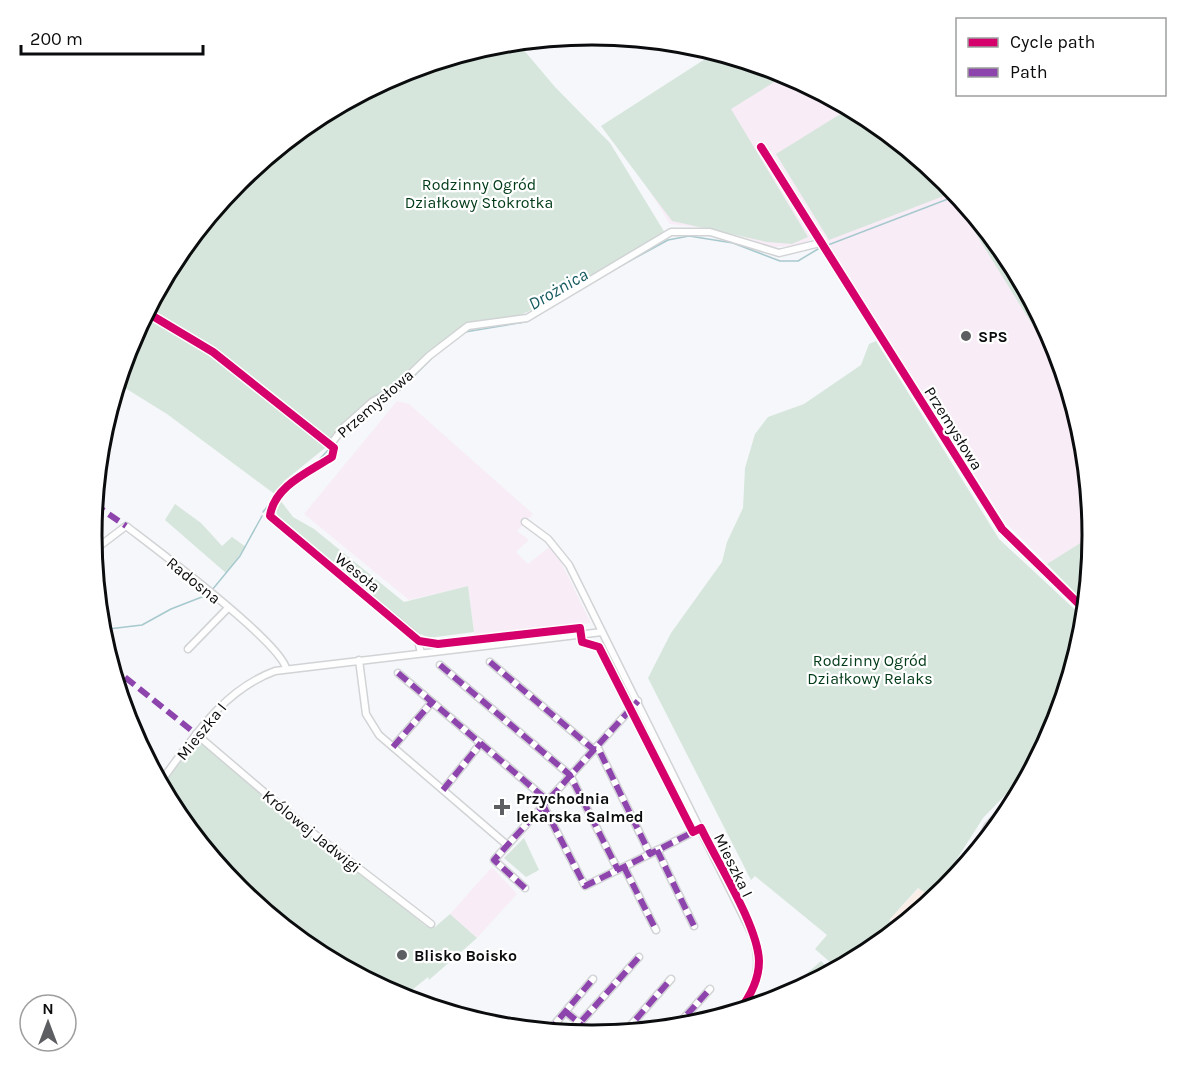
<svg xmlns="http://www.w3.org/2000/svg" width="1184" height="1071" font-family="Karla,sans-serif">
<style>
.commercial{fill:#f9eee8}
.industrial{fill:#f8edf6}
.green{fill:#d6e6dc}
.lines{fill:none;stroke-linecap:round;stroke-linejoin:round}
.stream{stroke:#a7c9ce;stroke-width:1.5}
.minor-casing{stroke:#d1d3d5;stroke-width:9}
.secondary-casing{stroke:#d1d3d5;stroke-width:12}
.minor{stroke:#fefefe;stroke-width:6}
.secondary{stroke:#fefefe;stroke-width:9}
.quiet{stroke:#8e44ad;stroke-width:6;stroke-dasharray:12 6;stroke-linecap:butt}
.cycleway-casing{stroke:#fff;stroke-width:11}
.cycleway{stroke:#d6006c;stroke-width:8}
.poi-dot{fill:#5d5e61;stroke:#fff;stroke-width:2}
.labels{text-anchor:middle;stroke-width:4.5;stroke-linejoin:round;paint-order:stroke}
.park-label{font-size:16px;fill:#003a17;stroke:#fff}
.poi-label{font-size:16px;font-weight:bold;fill:#0b0c0e;stroke:#fff;text-anchor:start}
.street-label{font-size:16px;fill:#0b0c0e;stroke:#fff}
.water-label{font-size:18px;font-style:italic;fill:#155a60;stroke:#fff}
.rim{fill:none;stroke:#0b0c0e;stroke-width:3}
</style>
<rect width="100%" height="100%" fill="#f5f7fa"/>
<path class="commercial" d="M919,888L935,899L899,928L889,920Z"/>
<g class="industrial">
<path d="M716,52L784,73L871,119L946,181L1009,257L1055,344L1083,438L1093,535L1047,564L1005,522L821,234L799,246L772,247L723,230L670,224L632,163Z"/>
<path d="M397,401L409,404L533,514L517,531L529,540L516,552L528,564L549,547L558,556L591,623L475,638L468,586L409,600L304,514Z"/>
<path d="M492,867L517,894L477,938L450,914Z"/>
</g>
<g class="green">
<path d="M517,42L555,87L610,143L665,233L539,307L515,317L466,323L391,388L371,398L331,439L325,448L284,481L276,495L167,414L117,383C164,230 290,106 442,60C467,52 491,44 517,42Z"/>
<path d="M716,52L787,74L731,109L808,237L792,244L767,242L672,221L601,126Z"/>
<path d="M850,108C887,128 927,159 949,194L829,240L776,154Z"/>
<path d="M965,204L1009,257L1055,344L1066,379L958,205Z"/>
<path d="M876,341L999,539L1085,619L1083,634L1055,728L1035,764L983,818L955,862L948,888L935,899L918,888L889,920L899,928L870,952L838,969L815,949L827,935L755,876L751,880L648,678L671,633L722,562L727,542L743,508L745,468L755,434L768,417L804,404L861,365L869,344Z"/>
<path d="M280,500L293,517L314,529L404,602L468,586L474,632L428,638L398,621L281,524L275,509Z"/>
<path d="M175,504L201,523L222,546L232,537L246,547L226,573L165,520Z"/>
<path d="M1093,535V536L1086,604L1047,564Z"/>
<path d="M196,734L426,926L435,927L450,914L477,938L429,980L428,977L402,998L313,952L234,885L175,814L159,784Z"/>
<path d="M524,838L539,870L526,877L504,858Z"/>
<path d="M821,961L833,972L779,998Z"/>
</g>
<g class="lines">
<g class="stream">
<path d="M828,245L948,199L960,198"/>
<path d="M604,275L668,240L689,236L733,243L780,261H798L818,249"/>
<path d="M465,332L525,322L543,312"/>
<path d="M340,437L372,406L397,393L431,359"/>
<path d="M316,463L329,449"/>
<path d="M263,512L283,487"/>
<path d="M212,590L240,556L262,516"/>
<path d="M100,630L142,625L171,609L207,595"/>
</g>
<defs>
<g id="minor">
<path d="M761,147L1002,529L1086,611"/>
<path d="M525,522L548,539L569,565L753,936C762,965 757,989 738,1012"/>
<path d="M93,551L126,526C156,549 278,640 286,668"/>
<path d="M188,649L228,608"/>
<path d="M421,653L417,637L270,516C274,486 309,472 332,457L334,451L330,445L344,427L372,402L395,389L429,356L468,326L527,318L671,232H710L779,253L820,243"/>
<path d="M359,660L366,714L379,735L507,845"/>
<path d="M490,662L593,749L599,750L650,854L701,828"/>
<path d="M440,665L570,775L618,870"/>
<path d="M398,673L547,800"/>
<path d="M196,734L304,826L431,924"/>
<path d="M393,747L432,702"/>
<path d="M159,784C192,740 221,691 275,671L602,632"/>
<path d="M443,790L481,743"/>
<path d="M543,805L585,886L650,854"/>
<path d="M657,850L694,926"/>
<path d="M624,867L656,930"/>
<path d="M525,888L494,860L638,701"/>
<path d="M566,1012L595,1036"/>
<path d="M675,1028L710,989"/>
<path d="M548,1032L593,979"/>
<path d="M624,1033L671,979"/>
<path d="M570,1034L639,957"/>
</g>
<path id="secondary" d="M973,858L989,827L1019,794"/>
</defs>
<use href="#minor" class="minor-casing"/>
<use href="#secondary" class="secondary-casing"/>
<use href="#minor" class="minor"/>
<use href="#secondary" class="secondary"/>
<g class="quiet">
<path d="M94,504L126,526"/>
<path d="M490,662L593,749L599,750L650,854L697,830"/>
<path d="M440,665L570,775L618,870"/>
<path d="M111,666L196,734"/>
<path d="M398,673L547,800"/>
<path d="M393,747L432,702"/>
<path d="M443,790L481,743"/>
<path d="M543,805L585,886L650,854"/>
<path d="M657,850L694,926"/>
<path d="M624,867L656,930"/>
<path d="M525,888L494,860L638,701"/>
<path d="M566,1012L595,1036"/>
<path d="M675,1028L710,989"/>
<path d="M548,1032L593,979"/>
<path d="M624,1033L671,979"/>
<path d="M570,1034L639,957"/>
</g>
<defs>
<g id="cycleway">
<path d="M761,147L1002,529L1086,611"/>
<path d="M146,312L213,352L334,448L332,457C309,472 274,486 270,516L419,641L438,644L580,628L582,642L599,647L693,832L701,828C717,862 758,926 759,961C759,981 750,997 738,1012"/>
</g>
</defs>
<use href="#cycleway" class="cycleway-casing"/>
<use href="#cycleway" class="cycleway"/>
</g>
<g class="poi-dot">
<circle cx="966" cy="336" r="6"/>
<path d="M499 798h6v6h6v6h-6v6h-6v-6h-6v-6h6z"/>
<circle cx="402" cy="955" r="6"/>
</g>
<g class="labels">
<g class="park-label">
<text x="479" y="190">Rodzinny Ogród<tspan x="479" dy="18">Działkowy Stokrotka</tspan></text>
<text x="870" y="666">Rodzinny Ogród<tspan x="870" dy="18">Działkowy Relaks</tspan></text>
</g>
<g class="poi-label">
<text x="978" y="342">SPS</text>
<text x="516" y="804">Przychodnia<tspan x="516" dy="18">lekarska Salmed</tspan></text>
<text x="414" y="961">Blisko Boisko</text>
</g>
<g class="street-label">
<text transform="translate(375 403) rotate(-41)" y="6">Przemysłowa</text>
<text transform="translate(954 428) rotate(58)" y="6">Przemysłowa</text>
<text transform="translate(358 572) rotate(39)" y="6">Wesoła</text>
<text transform="translate(194 580) rotate(39)" y="6">Radosna</text>
<text transform="translate(201 731) rotate(-51)" y="6">Mieszka I</text>
<text transform="translate(312 831) rotate(39)" y="6">Królowej Jadwigi</text>
<text transform="translate(734 865) rotate(64)" y="6">Mieszka I</text>
</g>
<g class="water-label">
<text transform="translate(558 289) rotate(-30)" y="6">Drożnica</text>
</g>
</g>
<path d="M0 0H1184V1071H0ZM102 535a490 490 0 1 1 980 0a490 490 0 1 1-980 0Z" fill="#fff" fill-rule="evenodd"/>
<path class="rim" d="M102 535a490 490 0 1 1 980 0a490 490 0 1 1-980 0Z"/>
<rect x="956" y="18" width="210" height="78" fill="#ffffff" stroke="#9d9e9f" stroke-width="1.5"/>
<rect x="968" y="38" width="30" height="9" fill="#d6006c" stroke="#9d9e9f" stroke-width="1.5"/>
<text x="1010" y="48" font-size="18" fill="#0b0c0e">Cycle path</text>
<rect x="968" y="68" width="30" height="9" fill="#8e44ad" stroke="#9d9e9f" stroke-width="1.5"/>
<text x="1010" y="78" font-size="18" fill="#0b0c0e">Path</text>
<g transform="translate(48 1023)"><circle r="28" fill="#ffffff" stroke="#9d9e9f" stroke-width="1.5"/>
<path d="M0-4.5L10 22L0 15L-10 22Z" fill="#5d5e61"/>
<text y="-9" font-size="16" font-weight="bold" text-anchor="middle" fill="#0b0c0e">N</text>
</g>
<path d="M21 45v9h182v-9" fill="none" stroke="#0b0c0e" stroke-width="3"/>
<text x="30" y="45" font-size="18" fill="#0b0c0e" stroke="#ffffff" stroke-width="4.5" paint-order="stroke">200 m</text>
</svg>
